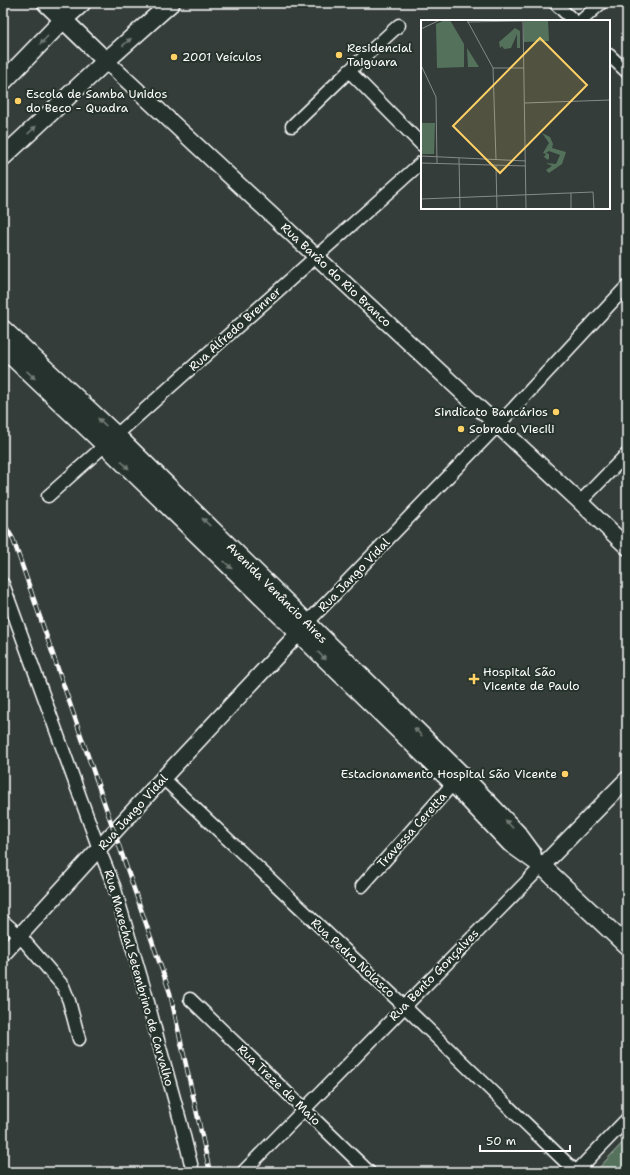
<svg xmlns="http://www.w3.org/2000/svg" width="630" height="1175" font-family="'Shantell Sans',sans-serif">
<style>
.green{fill:#54725b;stroke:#aab8ad}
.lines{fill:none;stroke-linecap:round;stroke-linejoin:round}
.minor-casing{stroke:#fff;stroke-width:15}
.tertiary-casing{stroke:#fff;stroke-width:18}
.secondary-casing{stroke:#fff;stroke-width:20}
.minor{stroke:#26332d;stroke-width:12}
.tertiary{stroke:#26332d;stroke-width:15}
.secondary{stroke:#26332d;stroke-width:17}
.rail-casing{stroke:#fff;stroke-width:4.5}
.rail{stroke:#26332d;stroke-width:3;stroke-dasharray:9;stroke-linecap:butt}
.oneway{fill:#727a76}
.poi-dot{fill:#ffd166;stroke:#26332d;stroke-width:1.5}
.labels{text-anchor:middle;stroke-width:4;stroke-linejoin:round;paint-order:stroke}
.poi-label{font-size:12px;fill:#fff;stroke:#26332d;text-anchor:start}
.street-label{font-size:12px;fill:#fff;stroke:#26332d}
.inset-road{fill:none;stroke:#858b89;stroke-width:1}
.view{fill:#ffd166;fill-opacity:0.15;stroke:#ffd166;stroke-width:2}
.inset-edge{fill:none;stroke:#fff;stroke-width:2}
</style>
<rect width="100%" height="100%" fill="#343d3a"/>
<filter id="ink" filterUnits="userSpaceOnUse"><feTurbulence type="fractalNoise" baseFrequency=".025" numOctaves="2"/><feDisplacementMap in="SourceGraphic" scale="8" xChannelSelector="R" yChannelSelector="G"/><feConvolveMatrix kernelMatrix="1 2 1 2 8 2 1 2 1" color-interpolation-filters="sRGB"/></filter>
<g filter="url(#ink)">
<path class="green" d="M627,1138V1172H595Z"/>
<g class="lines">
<defs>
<g id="minor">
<path d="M555,3L574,21"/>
<path d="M581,21L601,3"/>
<path d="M609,55L627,72"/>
<path d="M349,71L422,145"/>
<path d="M292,126L349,71L399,25"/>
<path d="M48,496L422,162"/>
<path d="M580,502L627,454"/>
<path d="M3,584L99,849L114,886L145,991L159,1044L180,1120L193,1172"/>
<path d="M307,623L498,425L627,286"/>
<path d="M163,778L404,1006L576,1172"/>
<path d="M362,886L458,778"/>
<path d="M3,921L20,936L63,986L69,1001L79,1039"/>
<path d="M190,999L369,1172"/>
<path d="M243,1172L542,866"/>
<path d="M576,1172L627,1119"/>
</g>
<g id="tertiary">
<path d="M106,61L580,502L627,547"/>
<path d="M542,866L627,779"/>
<path d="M3,954L163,778L306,625"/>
</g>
<g id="secondary">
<path d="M46,3L106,61"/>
<path d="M3,82L63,20L82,3"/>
<path d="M3,157L106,61L171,3"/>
<path d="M3,329L116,435L462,775L518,834L532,853"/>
<path d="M3,348L105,445L453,783L510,843L542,866L627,946"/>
</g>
</defs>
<use href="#minor" class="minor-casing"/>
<use href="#tertiary" class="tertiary-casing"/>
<use href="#secondary" class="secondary-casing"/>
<use href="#minor" class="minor"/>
<use href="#tertiary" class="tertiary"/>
<use href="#secondary" class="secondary"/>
<defs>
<path id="rail" d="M3,522L13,539L170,993L210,1172"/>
</defs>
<use href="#rail" class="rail-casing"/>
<use href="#rail" class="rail"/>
</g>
<defs><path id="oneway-solid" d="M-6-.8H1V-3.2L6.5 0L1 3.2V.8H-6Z"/></defs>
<g class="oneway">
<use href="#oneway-solid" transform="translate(44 40) rotate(134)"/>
<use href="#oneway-solid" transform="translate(127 42) rotate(-41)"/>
<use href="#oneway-solid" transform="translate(32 130) rotate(-43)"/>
<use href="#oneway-solid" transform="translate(31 375) rotate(43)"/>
<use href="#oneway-solid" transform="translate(102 422) rotate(-137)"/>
<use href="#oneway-solid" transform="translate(125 465) rotate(45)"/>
<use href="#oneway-solid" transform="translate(206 522) rotate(-136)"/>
<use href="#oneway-solid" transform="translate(228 565) rotate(44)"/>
<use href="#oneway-solid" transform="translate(322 656) rotate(44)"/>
<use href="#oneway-solid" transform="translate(418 732) rotate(-136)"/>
<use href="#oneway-solid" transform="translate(509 824) rotate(-133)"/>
</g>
</g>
<g class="poi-dot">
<circle cx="339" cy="55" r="4"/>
<circle cx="174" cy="57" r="4"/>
<circle cx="18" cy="101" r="4"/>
<circle cx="556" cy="412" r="4"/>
<circle cx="461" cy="429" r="4"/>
<path d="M472 673h4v4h4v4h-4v4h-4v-4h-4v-4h4z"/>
<circle cx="565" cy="774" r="4"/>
</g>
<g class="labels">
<g class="poi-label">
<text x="347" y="52">Residencial<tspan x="347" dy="14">Taiguara</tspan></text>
<text x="182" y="61">2001 Veículos</text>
<text x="26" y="98">Escola de Samba Unidos<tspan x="26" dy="14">do Beco - Quadra</tspan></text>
<text x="548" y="416" text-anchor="end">Sindicato Bancários</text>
<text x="469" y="433">Sobrado Viecili</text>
<text x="483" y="676">Hospital São<tspan x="483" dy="14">Vicente de Paulo</tspan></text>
<text x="557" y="778" text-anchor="end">Estacionamento Hospital São Vicente</text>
</g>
<g class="street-label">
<text transform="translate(336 275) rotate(43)" y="4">Rua Barão do Rio Branco</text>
<text transform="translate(235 329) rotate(-42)" y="4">Rua Alfredo Brenner</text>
<text transform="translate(354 575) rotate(-46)" y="4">Rua Jango Vidal</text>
<text transform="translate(277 593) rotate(45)" y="4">Avenida Venâncio Aires</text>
<text transform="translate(133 812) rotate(-48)" y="4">Rua Jango Vidal</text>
<text transform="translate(412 830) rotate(-48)" y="4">Travessa Ceretta</text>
<text transform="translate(353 958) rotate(43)" y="4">Rua Pedro Nolasco</text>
<text transform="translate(434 975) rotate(-46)" y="4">Rua Bento Gonçalves</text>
<text transform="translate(139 978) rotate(74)" y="4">Rua Marechal Setembrino de Carvalho</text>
<text transform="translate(279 1085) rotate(44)" y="4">Rua Treze de Maio</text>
</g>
</g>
<g transform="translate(421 20)">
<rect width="189" height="189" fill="#343d3a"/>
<path d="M24,0H29L43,24V47L16,48L15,4ZM103,0H127L128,21L103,22ZM94,8L99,11V28H96V14L90,28L83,29L81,26L79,28L78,22ZM46,28L58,47H47ZM0,103H14L13,134H0ZM121,113L129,117L132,124L131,128L145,132L141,144L128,153L125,150L131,146L125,143L135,144L139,135L128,131L125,133L128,134V138L127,140L123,137L125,134L122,133L128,123Z" fill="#54725b"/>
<path class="inset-road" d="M46,0L72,48L75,140M102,0L105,189M46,2L102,1M0,9L19,0M0,45L15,77L16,144M72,48H103M104,83L189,80M0,136L105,141M38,138L39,189M0,143L105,146M75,146L76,189M150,173V189M76,176L172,172L173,189M0,179L76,176"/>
<path class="view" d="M119,18L166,65L79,153L32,106Z"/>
<rect width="189" height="189" class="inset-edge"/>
</g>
<rect width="630" height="1175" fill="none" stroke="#26332d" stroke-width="16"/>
<rect x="8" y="8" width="614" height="1159" fill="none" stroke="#fff" stroke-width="1.5" filter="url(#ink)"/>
<path d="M480 1145v6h90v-6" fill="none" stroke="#ffffff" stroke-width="2"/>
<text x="486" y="1145" font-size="12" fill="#ffffff" stroke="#26332d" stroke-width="3" paint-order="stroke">50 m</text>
</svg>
